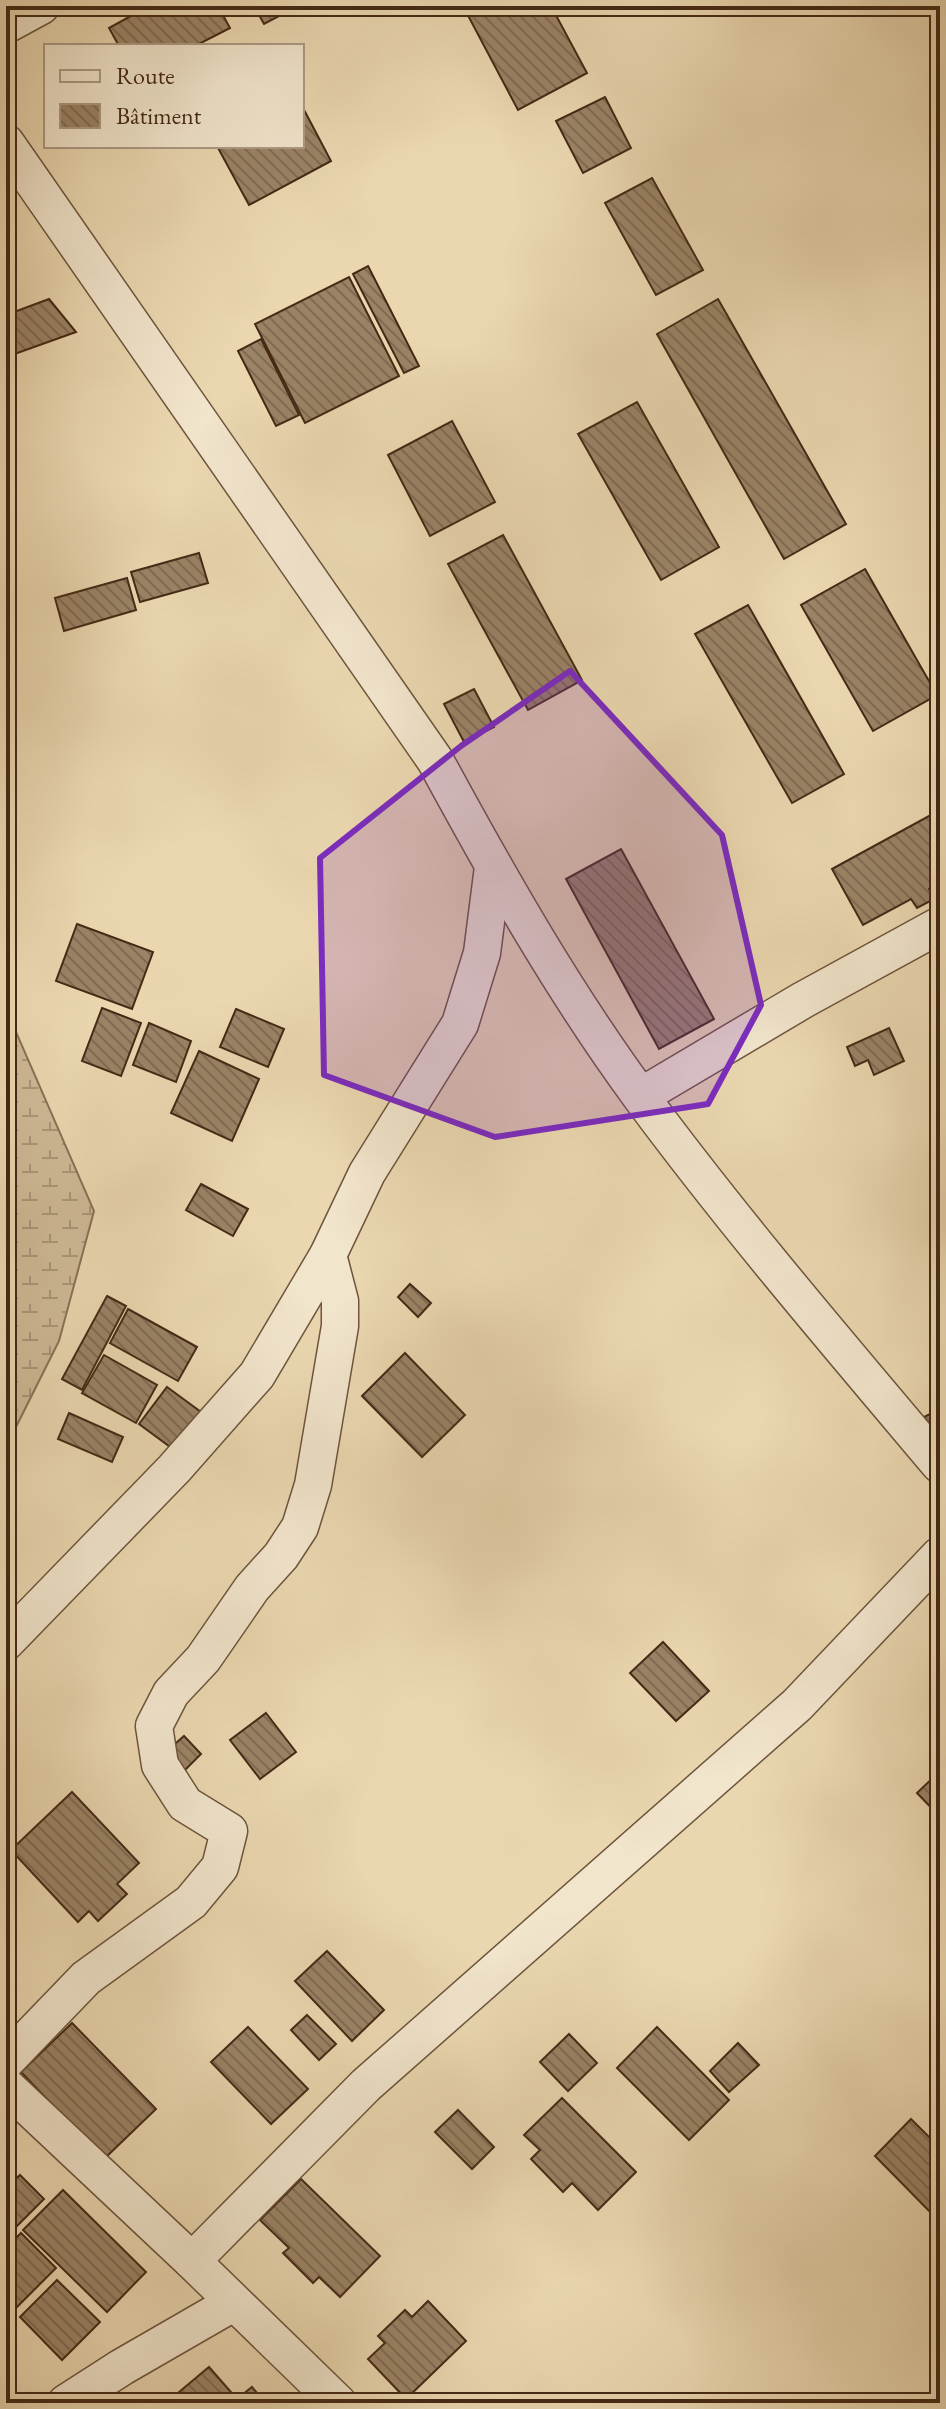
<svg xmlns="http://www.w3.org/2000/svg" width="946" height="2409" font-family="'EB Garamond',serif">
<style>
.wetland{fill:url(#wetland-marsh);stroke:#897156;stroke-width:2}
.building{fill:url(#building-back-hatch);stroke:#442915;stroke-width:2}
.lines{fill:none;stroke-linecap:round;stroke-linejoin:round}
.street-casing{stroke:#6e543c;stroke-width:39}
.street{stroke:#f1e5cc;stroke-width:36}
.marked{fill:#7b2cbf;fill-opacity:0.2;stroke:#7b2cbf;stroke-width:6;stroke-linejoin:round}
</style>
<defs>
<pattern id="wetland-marsh" width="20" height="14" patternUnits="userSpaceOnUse" patternTransform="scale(2)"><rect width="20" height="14" fill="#ceb996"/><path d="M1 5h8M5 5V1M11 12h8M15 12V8" fill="none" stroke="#a99679"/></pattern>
<pattern id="building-back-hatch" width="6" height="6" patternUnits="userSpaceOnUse" patternTransform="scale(2)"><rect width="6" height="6" fill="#9a8366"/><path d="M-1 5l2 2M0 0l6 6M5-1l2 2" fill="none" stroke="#7f6b53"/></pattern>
</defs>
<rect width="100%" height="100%" fill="#ead7b0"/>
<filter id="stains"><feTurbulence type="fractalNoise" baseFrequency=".0025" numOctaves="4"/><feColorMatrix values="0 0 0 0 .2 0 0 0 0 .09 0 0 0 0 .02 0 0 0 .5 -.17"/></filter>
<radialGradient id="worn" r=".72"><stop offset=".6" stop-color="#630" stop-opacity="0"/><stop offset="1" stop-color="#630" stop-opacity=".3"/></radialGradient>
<path class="wetland" d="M6,1009L94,1211L59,1341L6,1447Z"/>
<g class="building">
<path d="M149,6H218L230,28L195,46H119L109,28Z"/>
<path d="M254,6H298L264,24Z"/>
<path d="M463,6H551L587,73L518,110Z"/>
<path d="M605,97L631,148L583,173L556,121Z"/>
<path d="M302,106L331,161L249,205L217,146H302Z"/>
<path d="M652,178L703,270L656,295L605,203Z"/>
<path d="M368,266L419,366L404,373L353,274Z"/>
<path d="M349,277L399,376L305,423L255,324Z"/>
<path d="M49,299L76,332L6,357V315Z"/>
<path d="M718,299L846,524L784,559L657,334Z"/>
<path d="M261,339L299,415L276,426L238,351Z"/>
<path d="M637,402L719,547L661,580L578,434Z"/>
<path d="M452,421L495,502L430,536L388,455Z"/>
<path d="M503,535L582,680L528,710L448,564Z"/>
<path d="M199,553L208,583L140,602L131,572Z"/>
<path d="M865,569L937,695L873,731L801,605Z"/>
<path d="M127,578L136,610L64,631L55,598Z"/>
<path d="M748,605L844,774L792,803L695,634Z"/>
<path d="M474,689L494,727L464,742L444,704Z"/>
<path d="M940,810V883L929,889L934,899L917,908L911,899L863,925L832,869Z"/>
<path d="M621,849L714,1019L659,1049L566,879Z"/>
<path d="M77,924L153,952L132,1009L56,981Z"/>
<path d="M102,1008L141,1023L121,1076L82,1061Z"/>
<path d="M236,1009L284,1029L268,1067L220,1047Z"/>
<path d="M149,1023L191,1041L176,1082L133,1065Z"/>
<path d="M889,1028L904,1061L874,1075L868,1060L855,1066L847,1047Z"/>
<path d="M199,1051L259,1079L232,1141L171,1113Z"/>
<path d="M201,1184L248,1209L233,1236L186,1210Z"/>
<path d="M410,1284L431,1303L418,1317L398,1297Z"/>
<path d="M107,1296L126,1306L82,1390L62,1379Z"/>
<path d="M128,1309L197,1347L178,1381L110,1343Z"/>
<path d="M405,1353L465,1415L422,1457L362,1396Z"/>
<path d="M104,1355L157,1385L136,1423L82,1393Z"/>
<path d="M167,1387L201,1412L173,1449L139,1424Z"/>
<path d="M940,1409V1448L924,1417Z"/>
<path d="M69,1413L123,1437L112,1462L58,1439Z"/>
<path d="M663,1642L709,1691L676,1721L630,1673Z"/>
<path d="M266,1713L296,1752L260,1779L230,1740Z"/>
<path d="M184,1736L201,1754L184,1771L167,1751Z"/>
<path d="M940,1771V1817L917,1793Z"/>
<path d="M72,1792L139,1863L117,1884L127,1894L98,1921L89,1911L78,1922L11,1850Z"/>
<path d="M327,1951L384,2010L352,2041L295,1981Z"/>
<path d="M307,2015L336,2044L319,2060L291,2030Z"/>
<path d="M72,2023L156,2109L104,2159L21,2072Z"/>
<path d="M248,2027L308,2089L271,2124L211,2062Z"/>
<path d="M657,2027L729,2100L689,2140L617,2068Z"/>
<path d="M569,2034L597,2063L568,2091L540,2062Z"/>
<path d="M738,2043L759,2065L729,2092L710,2071Z"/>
<path d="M562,2098L636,2172L598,2210L572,2183L563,2192L531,2159L540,2150L524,2135Z"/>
<path d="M458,2110L494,2147L472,2169L435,2132Z"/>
<path d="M911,2119L940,2148V2222L875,2156Z"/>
<path d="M20,2175L44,2199L6,2237V2188Z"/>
<path d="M301,2179L380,2256L340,2297L319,2277L313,2283L283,2253L289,2248L260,2220Z"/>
<path d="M63,2190L146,2272L107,2312L23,2230Z"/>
<path d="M21,2233L56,2268L13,2311L6,2304V2248Z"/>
<path d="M57,2280L100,2322L62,2360L20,2317Z"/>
<path d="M428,2301L466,2341L406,2399L368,2359L385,2343L378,2336L405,2310L412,2317Z"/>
<path d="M209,2367L237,2399L252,2387L263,2400L260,2403H166Z"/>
</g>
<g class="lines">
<defs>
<g id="street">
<path d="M6,25L41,6"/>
<path d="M6,143L435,760C498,876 563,991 641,1097C735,1224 838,1344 940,1465"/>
<path d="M641,1096L803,1000L940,925"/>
<path d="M6,1642L174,1469L257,1375L328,1255L367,1173L460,1024L482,953L493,867"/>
<path d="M6,2061L86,1978L191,1902L220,1867L229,1831L185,1804L160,1765L154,1726L171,1693L203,1659L252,1588L281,1556L300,1527L313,1485L340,1326V1301L328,1255"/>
<path d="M6,2086L192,2261L338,2403"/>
<path d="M192,2261L366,2085L797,1705L940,1555"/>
<path d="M66,2403L122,2367L233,2303"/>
</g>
</defs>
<use href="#street" class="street-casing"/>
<use href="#street" class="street"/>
</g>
<path class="marked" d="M570,671L722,835L761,1005L708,1104L495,1137L324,1075L320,858L461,746Z"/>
<rect width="946" height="2409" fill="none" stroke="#ead7b0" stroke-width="32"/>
<rect x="8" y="8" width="930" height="2393" fill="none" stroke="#442915" stroke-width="4"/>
<rect x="16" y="16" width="914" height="2377" fill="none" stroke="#442915" stroke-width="2"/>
<rect x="44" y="44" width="260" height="104" fill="#f1e5cc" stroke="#ac9a83" stroke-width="2"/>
<rect x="60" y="70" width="40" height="12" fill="#f1e5cc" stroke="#ac9a83" stroke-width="2"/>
<text x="116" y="84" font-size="24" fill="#442915">Route</text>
<rect x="60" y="104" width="40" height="24" fill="url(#building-back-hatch)" stroke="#ac9a83" stroke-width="2"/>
<text x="116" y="124" font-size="24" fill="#442915">Bâtiment</text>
<rect width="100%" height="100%" filter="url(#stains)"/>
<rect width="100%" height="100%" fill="url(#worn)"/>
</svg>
